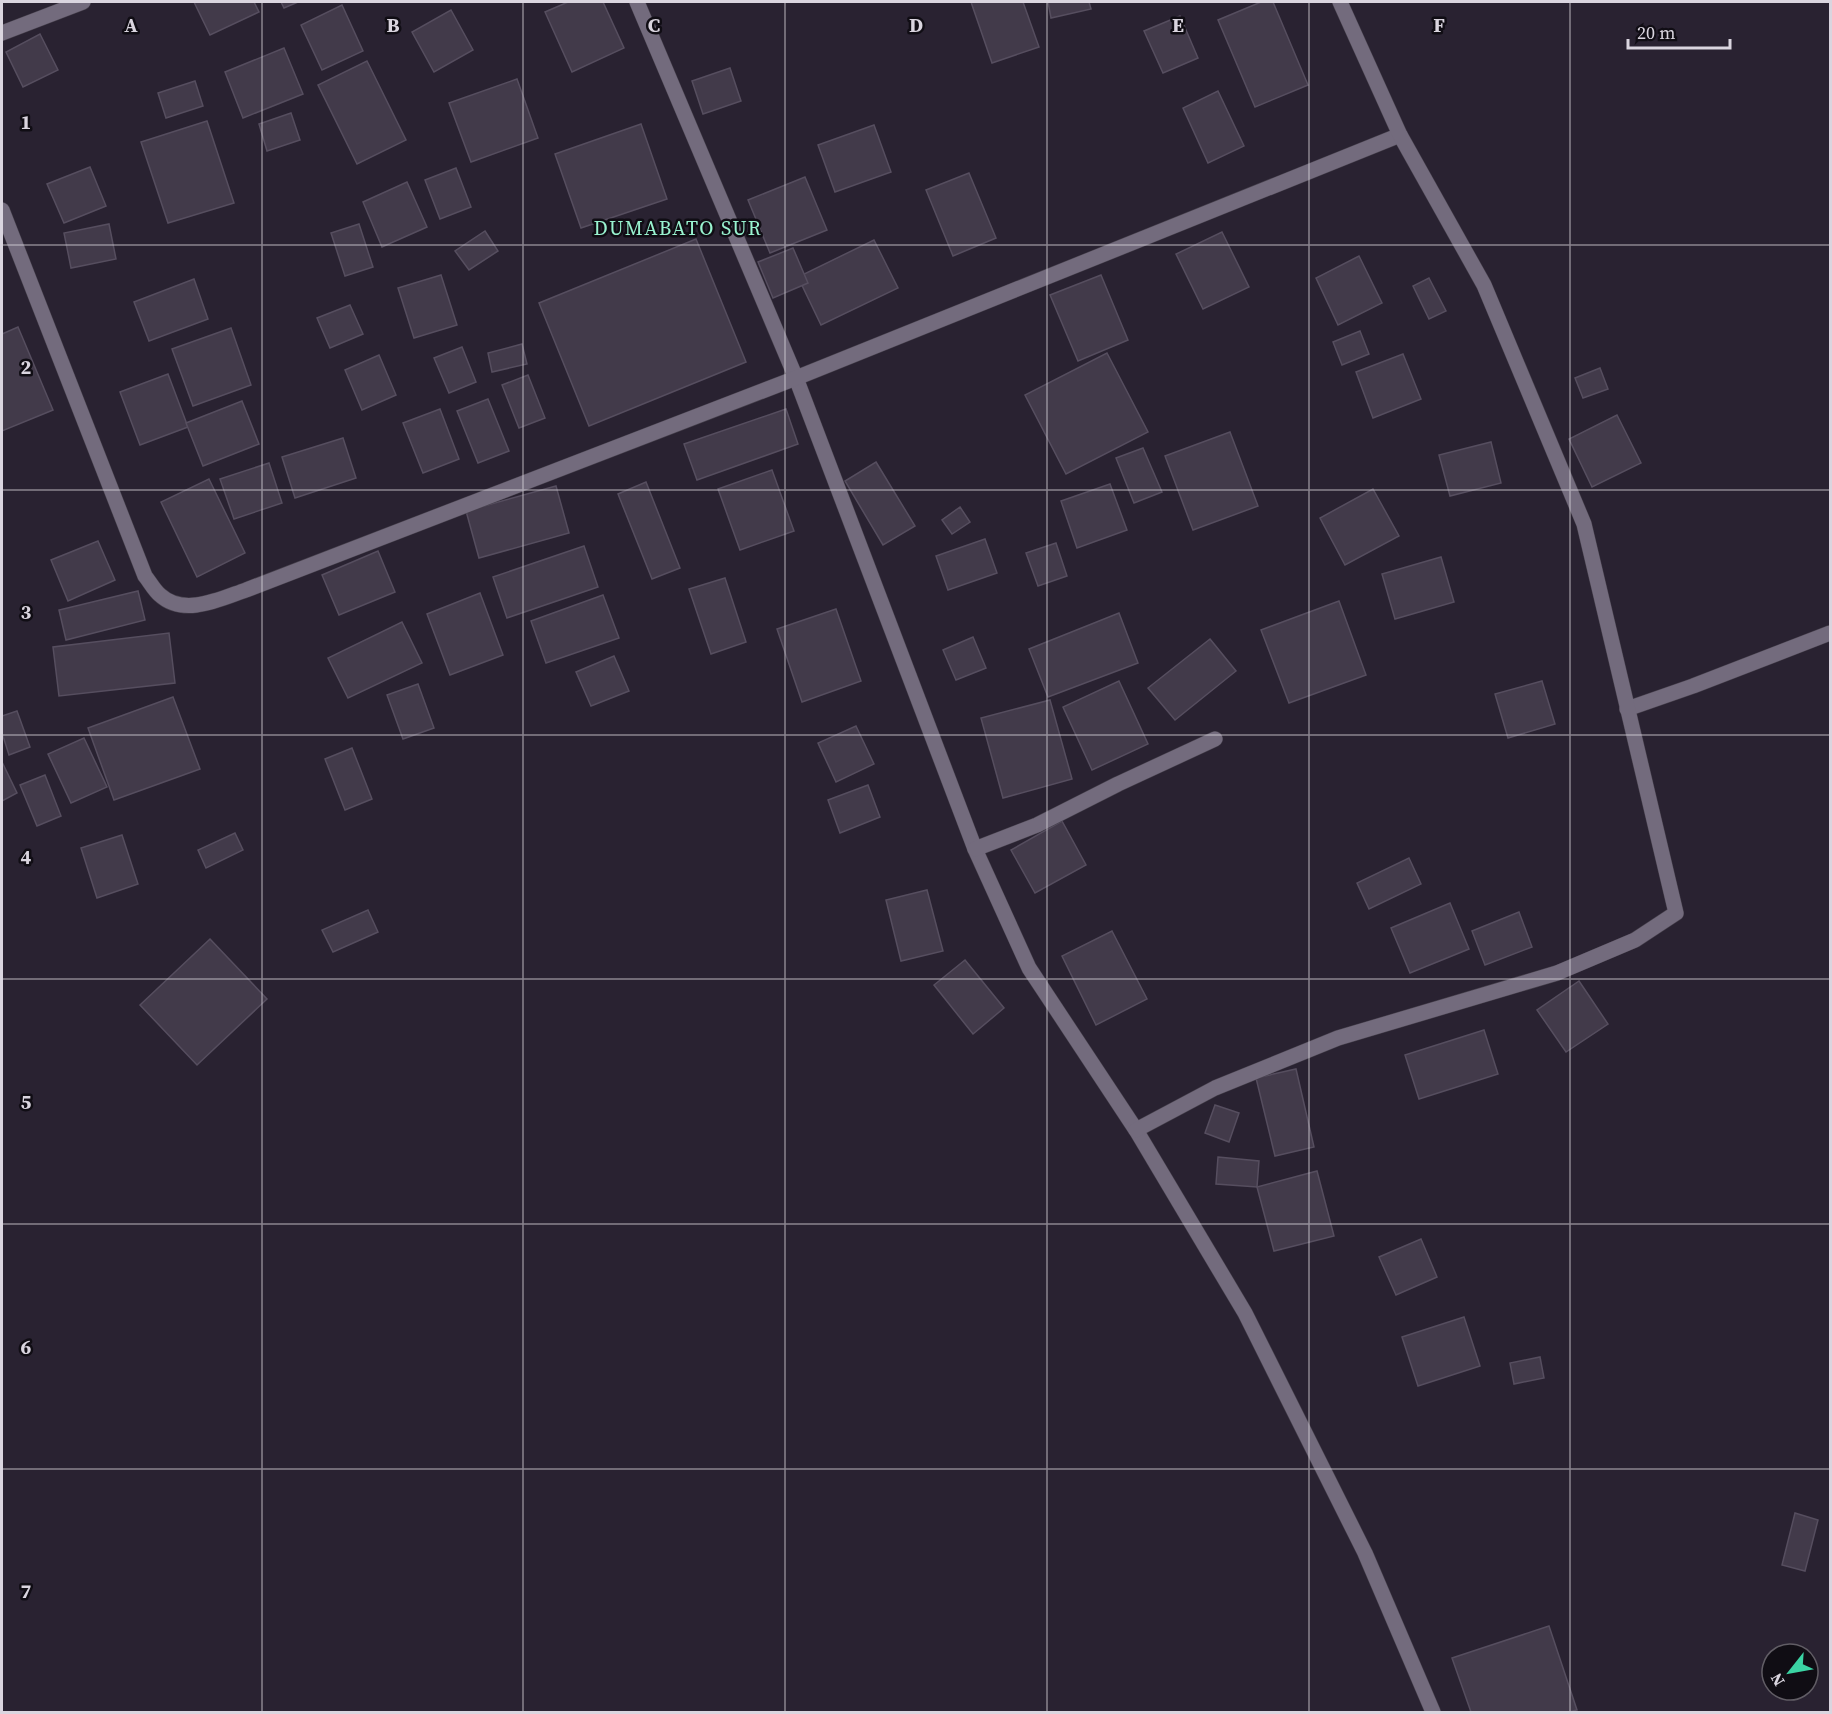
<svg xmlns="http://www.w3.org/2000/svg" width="1832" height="1714" font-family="'Source Serif 4',serif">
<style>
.building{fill:#423a4a;stroke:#564e5f;stroke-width:1.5}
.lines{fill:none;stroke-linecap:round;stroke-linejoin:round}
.street-casing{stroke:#46404c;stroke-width:16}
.street{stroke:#736b7d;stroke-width:15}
.grid{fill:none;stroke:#dad5df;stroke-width:1.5;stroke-opacity:0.55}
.labels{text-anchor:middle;stroke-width:5;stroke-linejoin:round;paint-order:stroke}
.quarter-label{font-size:20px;letter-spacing:1.5px;fill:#99f3d0;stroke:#100d14}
.grid-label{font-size:20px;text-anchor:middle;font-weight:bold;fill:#dad5df;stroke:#100d14;stroke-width:5;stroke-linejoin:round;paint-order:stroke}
</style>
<rect width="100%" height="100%" fill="#292231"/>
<g class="building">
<path d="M194,2H254L259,12L210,35Z"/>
<path d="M281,2H298L284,8Z"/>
<path d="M568,2H603L624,48L572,72L545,12Z"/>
<path d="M971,2H1023L1039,47L992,63Z"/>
<path d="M1048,2H1089L1091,9L1051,18Z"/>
<path d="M1261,2H1273L1308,85L1255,107L1218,20Z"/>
<path d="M342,5L363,51L322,70L301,25Z"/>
<path d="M451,10L473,50L434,72L412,32Z"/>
<path d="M1180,16L1198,58L1163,73L1144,31Z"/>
<path d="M40,34L58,70L23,87L6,52Z"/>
<path d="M284,48L303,94L243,118L225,72Z"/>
<path d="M367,61L406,140L357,164L318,85Z"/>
<path d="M730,68L741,101L703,114L692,81Z"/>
<path d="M517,79L538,138L471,162L449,103Z"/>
<path d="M195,81L203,106L166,118L158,93Z"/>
<path d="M1218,91L1244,146L1208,163L1183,108Z"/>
<path d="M291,113L300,140L267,151L259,124Z"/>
<path d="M207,121L234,203L168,223L141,142Z"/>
<path d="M641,124L667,199L581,228L555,154Z"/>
<path d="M874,125L891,172L835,192L818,145Z"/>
<path d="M90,167L106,206L64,223L47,184Z"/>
<path d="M456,168L471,207L440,219L425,180Z"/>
<path d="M969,173L996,238L953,256L926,190Z"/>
<path d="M805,177L827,230L770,253L748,200Z"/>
<path d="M407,182L427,227L382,247L363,202Z"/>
<path d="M109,224L116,259L71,268L64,233Z"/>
<path d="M359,224L373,267L345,276L331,233Z"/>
<path d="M485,231L498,251L469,270L455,251Z"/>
<path d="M1222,232L1249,287L1203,309L1176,254Z"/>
<path d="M696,239L746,362L589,426L539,303Z"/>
<path d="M874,240L898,288L821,325L798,277Z"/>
<path d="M793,248L808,283L773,298L758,262Z"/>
<path d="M1359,256L1382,303L1338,325L1316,278Z"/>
<path d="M441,275L457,325L414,338L398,288Z"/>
<path d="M1101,275L1128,340L1078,361L1050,295Z"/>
<path d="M1429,278L1446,311L1429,319L1413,286Z"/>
<path d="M194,279L208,319L149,341L134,302Z"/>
<path d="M350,305L363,334L330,348L317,318Z"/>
<path d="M18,327L53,410L2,431V334Z"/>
<path d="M231,328L251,385L193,406L172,349Z"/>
<path d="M1360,331L1369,354L1342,365L1333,342Z"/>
<path d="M522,344L527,364L492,372L488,353Z"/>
<path d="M462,347L476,382L449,393L434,358Z"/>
<path d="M1107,353L1148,432L1066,474L1025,395Z"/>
<path d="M1403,354L1421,399L1373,418L1356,372Z"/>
<path d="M379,355L396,395L362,410L345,370Z"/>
<path d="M1600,368L1608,389L1583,398L1575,378Z"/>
<path d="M168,374L188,427L140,445L120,392Z"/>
<path d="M528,375L545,418L519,428L502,385Z"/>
<path d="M488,399L509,451L478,463L457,411Z"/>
<path d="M242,401L259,444L203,466L186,423Z"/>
<path d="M440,409L459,459L423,473L403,423Z"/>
<path d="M786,409L798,444L697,480L684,444Z"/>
<path d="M1617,415L1641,463L1592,487L1569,439Z"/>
<path d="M1230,432L1258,506L1193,530L1165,456Z"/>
<path d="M343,438L356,478L295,498L282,457Z"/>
<path d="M1491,442L1501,483L1450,496L1439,455Z"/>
<path d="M1143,448L1162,492L1134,503L1116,458Z"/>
<path d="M876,462L915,526L883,545L845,481Z"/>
<path d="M269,463L282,503L234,519L220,479Z"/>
<path d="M772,470L794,531L740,550L718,489Z"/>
<path d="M209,479L245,553L197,577L161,502Z"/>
<path d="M646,482L680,568L652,579L618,494Z"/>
<path d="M1110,484L1127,530L1077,548L1061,501Z"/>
<path d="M556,486L569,533L479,558L466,511Z"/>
<path d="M1373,489L1399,536L1345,565L1320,518Z"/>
<path d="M960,507L970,522L952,534L942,520Z"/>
<path d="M985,539L997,573L948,590L936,556Z"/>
<path d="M98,541L115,580L68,601L51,560Z"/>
<path d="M1056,543L1067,576L1038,586L1026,553Z"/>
<path d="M584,546L598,587L507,618L493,577Z"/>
<path d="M378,551L395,592L339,615L322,575Z"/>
<path d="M1441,557L1454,602L1395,619L1382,574Z"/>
<path d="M725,578L746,642L711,654L689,589Z"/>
<path d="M138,591L145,620L66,640L59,610Z"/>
<path d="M480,593L503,655L450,675L427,614Z"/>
<path d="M603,595L619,638L546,663L531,621Z"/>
<path d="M1339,601L1366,675L1289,703L1261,630Z"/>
<path d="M836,609L861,681L802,702L777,629Z"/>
<path d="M1119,613L1138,663L1048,697L1029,649Z"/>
<path d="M402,622L422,663L348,698L328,658Z"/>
<path d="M169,633L175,683L59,696L53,647Z"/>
<path d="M973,637L986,668L956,680L943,650Z"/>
<path d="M1210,639L1236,671L1175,720L1148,688Z"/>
<path d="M614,656L629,691L591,706L576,672Z"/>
<path d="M1119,681L1148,744L1092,770L1063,707Z"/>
<path d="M1542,681L1555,724L1508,738L1495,694Z"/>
<path d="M418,684L434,728L403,739L387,695Z"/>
<path d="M173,697L200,769L114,800L88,728Z"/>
<path d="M1050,700L1072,779L1003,798L981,718Z"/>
<path d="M17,711L30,747L9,755L2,733V716Z"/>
<path d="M856,726L874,764L836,782L818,743Z"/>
<path d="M84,738L107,787L71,803L48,754Z"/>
<path d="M352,748L372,799L345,810L325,759Z"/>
<path d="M2,762L17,793L2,801Z"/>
<path d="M45,775L61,816L37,826L20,785Z"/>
<path d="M868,785L880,817L840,833L828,800Z"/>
<path d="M1062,821L1086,865L1035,893L1011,850Z"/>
<path d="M235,833L243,850L206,868L198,850Z"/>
<path d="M122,835L138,884L97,898L81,848Z"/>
<path d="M1409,858L1421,884L1369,909L1357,883Z"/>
<path d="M927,890L943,951L901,961L886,900Z"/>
<path d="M1450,903L1469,949L1410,973L1391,928Z"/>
<path d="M368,910L378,932L333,952L322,930Z"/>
<path d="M1519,912L1532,947L1485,965L1472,931Z"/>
<path d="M1112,931L1147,999L1096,1025L1062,956Z"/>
<path d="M210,939L267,999L197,1065L140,1005Z"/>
<path d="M965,960L1004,1008L973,1034L934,985Z"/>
<path d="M1579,981L1608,1024L1566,1052L1537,1010Z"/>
<path d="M1484,1030L1498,1074L1419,1099L1405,1055Z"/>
<path d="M1296,1069L1314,1147L1275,1156L1256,1078Z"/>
<path d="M1215,1105L1239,1113L1229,1142L1205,1133Z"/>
<path d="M1218,1157L1259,1161L1257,1187L1216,1184Z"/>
<path d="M1317,1171L1334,1236L1274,1251L1257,1187Z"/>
<path d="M1421,1239L1437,1277L1396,1295L1379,1257Z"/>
<path d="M1464,1317L1480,1366L1418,1386L1402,1337Z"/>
<path d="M1540,1357L1544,1378L1514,1384L1510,1363Z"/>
<path d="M1795,1513L1818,1520L1805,1571L1782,1565Z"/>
<path d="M1549,1626L1577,1710L1568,1712H1471L1452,1658Z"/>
</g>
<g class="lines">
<defs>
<g id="street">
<path d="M637,2L796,378L975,849L1029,968L1136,1130L1245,1313L1365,1553L1433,1712"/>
<path d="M2,33L83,2"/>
<path d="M2,210L145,576C150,582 154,590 160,595C184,617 220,599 246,590L796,378L1400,135"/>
<path d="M1627,709L1693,686L1830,633"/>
<path d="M975,849L1037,825L1118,784L1215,739"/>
<path d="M1136,1130L1215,1088L1338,1038L1557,973L1635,940L1676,913L1584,524L1484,285L1400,135L1340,2"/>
</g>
</defs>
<use href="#street" class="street-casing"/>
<use href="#street" class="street"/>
</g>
<path class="grid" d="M262,2V1712M523,2V1712M785,2V1712M1047,2V1712M1309,2V1712M1570,2V1712M2,245H1830M2,490H1830M2,735H1830M2,979H1830M2,1224H1830M2,1469H1830"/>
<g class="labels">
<g class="quarter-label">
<text x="678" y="235">DUMABATO SUR</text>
</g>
</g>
<g class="grid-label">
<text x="131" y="32">A</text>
<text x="393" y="32">B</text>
<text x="654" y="32">C</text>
<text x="916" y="32">D</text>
<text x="1178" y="32">E</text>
<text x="1439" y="32">F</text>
<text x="26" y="129">1</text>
<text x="26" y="374">2</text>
<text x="26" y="619">3</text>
<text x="26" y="864">4</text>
<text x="26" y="1109">5</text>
<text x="26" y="1354">6</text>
<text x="26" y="1598">7</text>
</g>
<rect width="1832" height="1714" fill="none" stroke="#dad5df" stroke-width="6"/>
<g transform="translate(1790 1672) rotate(239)"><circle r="28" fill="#100d14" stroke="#615d65" stroke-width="1.5"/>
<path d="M0-4.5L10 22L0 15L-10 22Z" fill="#3bd4a4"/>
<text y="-9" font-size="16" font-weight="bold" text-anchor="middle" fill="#dad5df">N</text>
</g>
<path d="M1628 39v9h102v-9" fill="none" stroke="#dad5df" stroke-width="3"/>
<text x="1637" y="39" font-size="18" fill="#dad5df" stroke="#100d14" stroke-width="4.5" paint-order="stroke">20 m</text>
</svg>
